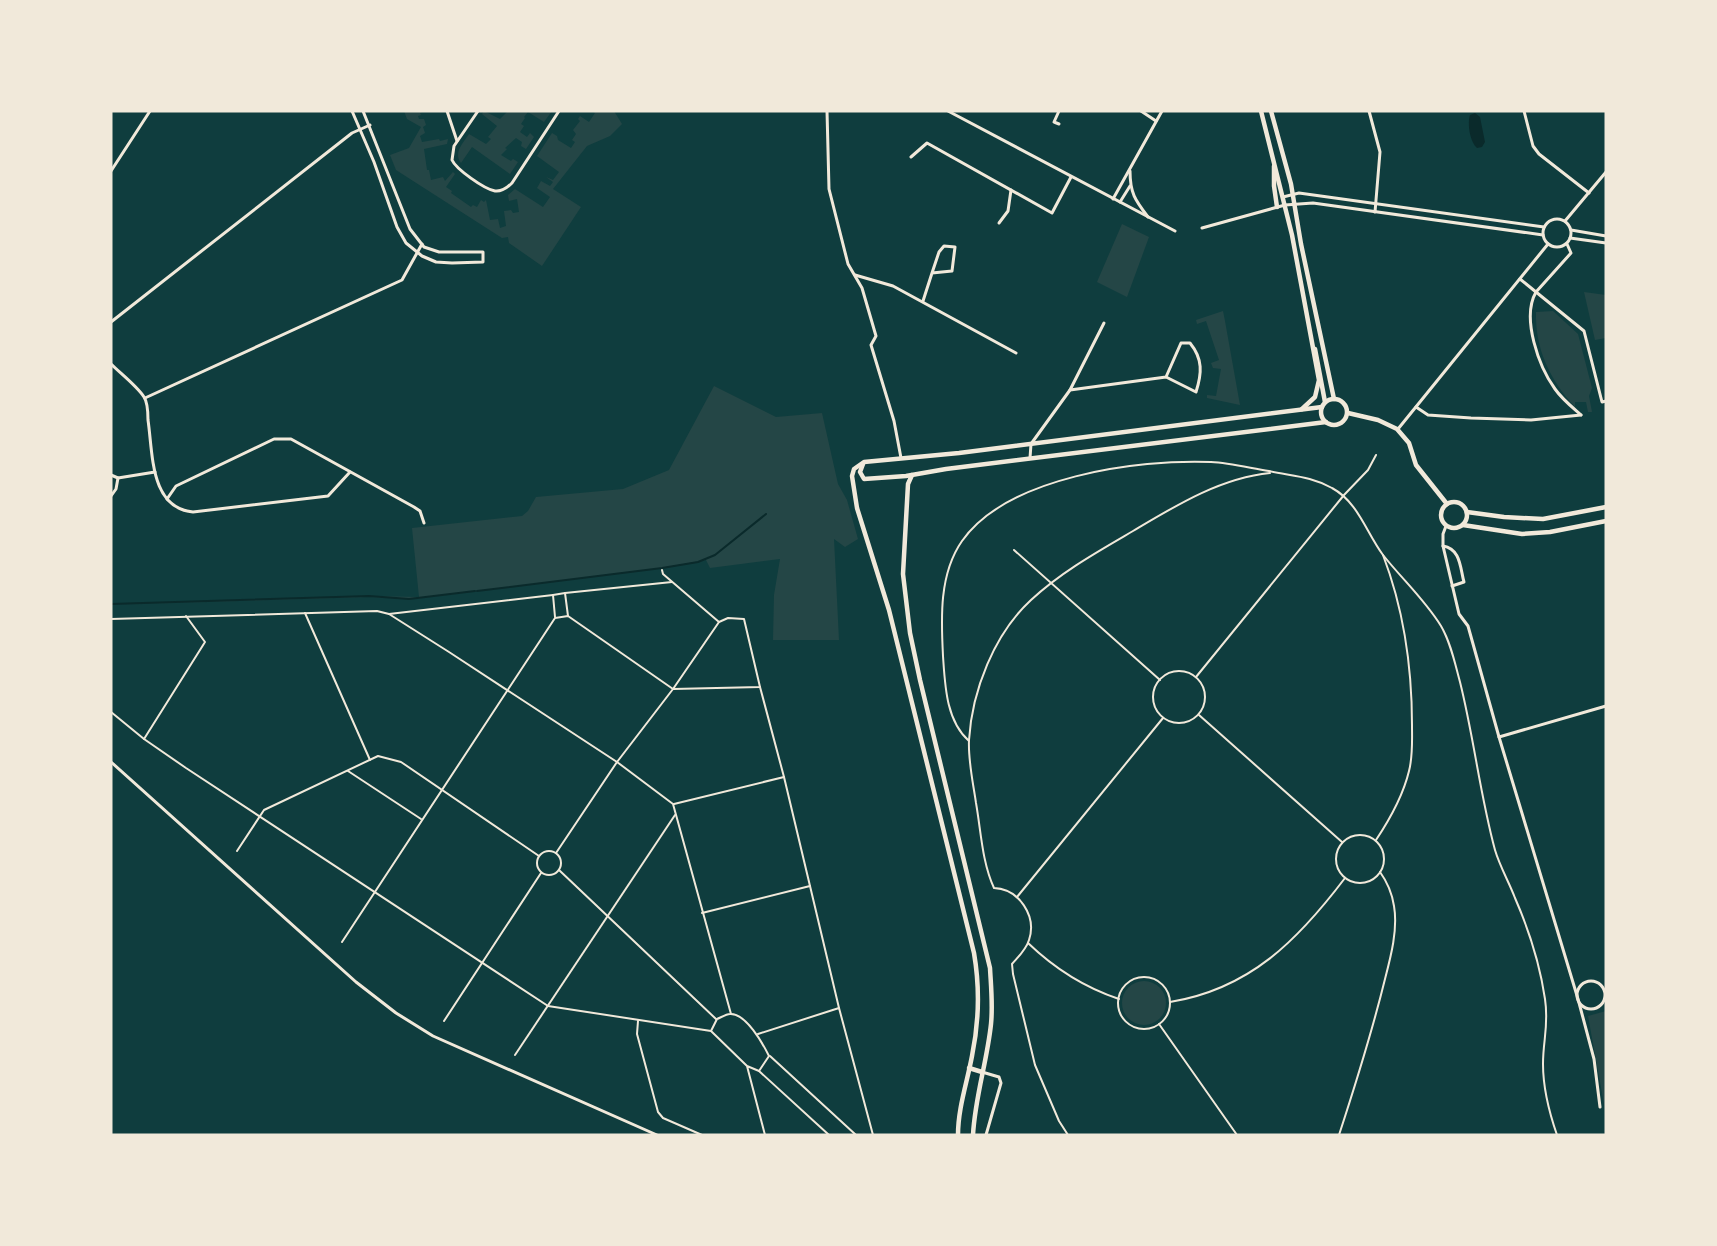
<svg xmlns="http://www.w3.org/2000/svg" width="1717" height="1246" font-family="'Source Sans 3',sans-serif">
<style>
.green{fill:#244646}
.water{fill:#0a2a2b}
.lines{fill:none;stroke-linecap:round;stroke-linejoin:round}
.stream{stroke:#0a2a2b;stroke-width:2}
.pedestrian{stroke:#f1e9da;stroke-width:2}
.minor{stroke:#f1e9da;stroke-width:3}
.tertiary{stroke:#f1e9da;stroke-width:4.5}
.secondary{stroke:#f1e9da;stroke-width:4.5}
</style>
<rect width="100%" height="100%" fill="#0f3d3e"/>
<g class="green">
<path d="M404,111H424L420,113L421,115L418,116L419,119H424L426,125L423,127L425,133L420,136L422,142L439,139L440,141L448,139L447,144L424,149L427,170H429L431,180L443,177L445,181L453,172L455,174L446,187L452,191L451,193L471,207L473,205L477,207L481,200L484,202L486,200L490,220L498,219L500,228L506,226L504,211L511,210L513,213L519,212L517,199L509,201L508,195L515,189L543,207L550,197L537,188L541,181L550,186L553,182L546,177L553,180L559,172L537,156L552,133L557,136L558,140L571,148L575,142L572,140L576,134L573,130L580,121L578,119L580,116L589,122L595,113L592,111H614L622,124L610,136L587,146L553,189L581,207L542,266L509,243L508,237L502,238L396,170L390,155L409,148L421,127L407,119Z"/>
<path d="M484,111L500,119L508,111H552L544,122L528,112L524,117L525,118L521,124L524,126L520,132L527,137L530,133L534,137L526,149L521,146L522,142L516,138L505,148L507,149L501,155L511,161L513,159L518,162L510,174L472,147L461,163C453,153 463,143 469,134L486,144L491,139L488,137L497,126L482,114Z"/>
<path d="M1122,224L1149,237L1127,297L1097,282Z"/>
<path d="M1584,292L1606,295V338L1595,340Z"/>
<path d="M1223,311L1225,321L1240,405L1207,398V395L1216,396L1221,369L1213,368L1211,363L1219,360L1206,321L1197,324L1196,320Z"/>
<path d="M1553,311L1578,334L1592,388L1589,396L1592,412H1588L1586,402H1575V407C1550,380 1535,349 1536,312Z"/>
<path d="M714,386L776,417L822,413L838,484L847,500L858,539L845,547L834,539L839,640H773L774,595L780,559L710,568L706,560L662,568L414,599L369,597L111,605L369,596L419,597L412,528L522,516L528,511L536,497L623,489L669,470Z"/>
<circle cx="1144" cy="1003" r="22"/>
<path d="M1606,1011V1115L1588,1016Z"/>
</g>
<path class="water" d="M1475,113L1480,117L1485,142L1482,147L1477,148C1470,142 1467,124 1470,115Z"/>
<g class="lines">
<g class="stream">
<path d="M477,591L662,568L698,562L715,555L766,514"/>
<path d="M111,604L369,596L409,599L475,591"/>
</g>
<g class="pedestrian">
<path d="M1014,550L1160,680"/>
<path d="M662,570L663,574L719,622"/>
<path d="M565,593L672,582"/>
<path d="M305,613L370,760"/>
<path d="M389,614L553,595"/>
<path d="M555,617L553,595L565,593L568,616"/>
<path d="M111,619L377,611L389,614L449,652L617,762L673,804L731,1014"/>
<circle cx="1179" cy="697" r="26"/>
<path d="M1196,677L1344,495L1368,470L1376,455"/>
<path d="M760,687L784,777"/>
<path d="M111,712L144,739L186,768L548,1006L711,1031"/>
<path d="M1199,715L1342,842"/>
<path d="M144,739L205,642L186,616"/>
<path d="M969,741C946,721 945,685 943,656C941,618 939,574 962,541C1007,477 1137,459 1211,462C1230,463 1250,468 1269,471C1291,476 1311,476 1332,488C1358,502 1366,532 1383,555C1402,579 1425,600 1441,626C1451,643 1455,664 1460,682C1474,738 1480,795 1495,850C1500,867 1509,882 1515,898C1529,930 1540,965 1545,999C1549,1025 1543,1040 1543,1064C1543,1089 1549,1112 1557,1135"/>
<path d="M348,771L421,819"/>
<path d="M674,804L784,777L810,886"/>
<circle cx="1360" cy="859" r="24"/>
<path d="M1376,840C1390,819 1403,796 1409,771C1413,756 1412,740 1412,725C1412,667 1404,610 1383,555"/>
<circle cx="549" cy="863" r="12"/>
<path d="M237,851L264,810L378,756L401,762L539,856"/>
<path d="M559,870L716,1019"/>
<path d="M1017,897L1163,718"/>
<path d="M702,913L810,886L839,1008"/>
<path d="M342,942L555,618L568,616L673,689L760,687L744,619L728,618L719,622L673,689L617,762L556,853"/>
<path d="M1028,943C1055,969 1083,987 1119,999"/>
<circle cx="1144" cy="1003" r="26"/>
<path d="M1170,1002C1250,989 1298,940 1345,878"/>
<path d="M444,1021L541,873"/>
<path d="M638,1021L637,1034L658,1112L663,1118L702,1135"/>
<path d="M1159,1024L1237,1135"/>
<path d="M758,1034L839,1008L873,1135"/>
<path d="M515,1055L675,815"/>
<path d="M770,1056L856,1135"/>
<path d="M747,1066L759,1071L769,1056C763,1044 746,1013 730,1014C726,1014 720,1018 717,1019L711,1031L747,1066L765,1135"/>
<path d="M759,1071L829,1135"/>
<path d="M1068,1135L1059,1121L1035,1065L1013,974L1012,964C1018,957 1026,950 1029,940C1037,916 1019,889 994,888C982,862 981,831 976,803C973,782 968,761 969,740C972,691 994,634 1031,600C1061,572 1097,552 1133,531C1175,506 1220,478 1270,473"/>
<path d="M1339,1135C1356,1083 1372,1032 1385,979C1391,956 1398,929 1394,906C1392,893 1388,883 1380,872"/>
</g>
<g class="minor">
<path d="M352,111L374,162L397,227L406,243L422,256L436,262L452,263L483,262V252H439L424,247L410,229L363,111"/>
<path d="M447,111L457,141"/>
<path d="M478,111L454,146L452,160C456,169 484,189 495,191C502,192 507,188 512,183L559,111"/>
<path d="M827,111L829,189L848,264L862,288L876,336L871,345L894,421L901,458"/>
<path d="M948,111L1175,231"/>
<path d="M1059,111L1054,122L1059,124"/>
<path d="M1141,111L1156,121"/>
<path d="M1369,111L1380,152L1375,212"/>
<path d="M1524,111L1533,146L1539,154L1589,193"/>
<path d="M911,157L927,143L1052,213L1071,177"/>
<path d="M111,171L150,111"/>
<path d="M1130,171C1130,193 1135,200 1148,217"/>
<path d="M1283,197L1299,193L1544,227"/>
<path d="M1113,199L1162,111"/>
<path d="M1120,202L1130,186"/>
<circle cx="1557" cy="233" r="14"/>
<path d="M1565,221L1606,172"/>
<path d="M999,223L1008,211L1011,190"/>
<path d="M1202,228L1285,205L1313,203L1543,235"/>
<path d="M1571,230L1606,236"/>
<path d="M1570,238L1606,243"/>
<path d="M1567,244L1571,253L1536,292L1584,331L1602,402L1606,401"/>
<path d="M855,275L893,286L1016,353"/>
<path d="M1520,279L1536,292C1521,318 1539,367 1555,389C1562,399 1572,407 1581,415"/>
<path d="M923,301L932,273L952,271L955,247L944,246L939,252L932,273"/>
<path d="M111,322L352,133L370,125"/>
<path d="M111,364C120,373 137,386 144,397C148,403 148,413 148,420C153,454 150,508 193,512L328,496L350,472"/>
<path d="M1070,390L1104,323"/>
<path d="M145,398L402,280L422,244"/>
<path d="M1416,407L1428,415L1471,418L1531,420L1581,415"/>
<path d="M1398,429L1548,244"/>
<path d="M1030,458L1031,444L1070,390L1166,377L1196,392C1202,373 1203,359 1190,343H1181L1166,377"/>
<path d="M111,475L118,478L155,472"/>
<path d="M111,496L116,489L118,478"/>
<path d="M167,499L176,486L274,439H291L414,507L420,511L424,523"/>
<path d="M1446,526L1443,534V546L1459,614L1468,626L1499,737L1578,999L1594,1059L1600,1107"/>
<path d="M1443,546C1461,549 1460,568 1464,582L1452,586"/>
<path d="M1499,737L1606,706"/>
<path d="M111,762L356,982L396,1013L433,1036L657,1135"/>
<circle cx="1591" cy="995" r="14"/>
<path d="M982,1072L999,1077L1001,1083L986,1135"/>
</g>
<g class="tertiary">
<path d="M1348,413L1378,420L1397,429L1409,443L1416,465L1447,504"/>
<circle cx="1454" cy="515" r="13"/>
<path d="M1467,512L1504,517L1543,519L1606,507"/>
<path d="M1463,525L1522,534L1550,532L1606,521"/>
<path d="M969,1068L982,1072"/>
</g>
<g class="secondary">
<path d="M1261,111L1292,235L1319,380L1315,397L1302,409"/>
<path d="M1271,111L1291,184L1301,244L1334,399"/>
<path d="M1274,166V186L1277,207"/>
<path d="M1315,349L1325,402"/>
<circle cx="1334" cy="412" r="13"/>
<path d="M863,464L860,472L864,479L906,476L946,469L1326,422"/>
<path d="M912,475L908,484L903,574L910,633L920,680L990,968C991,987 993,1005 991,1024C987,1062 975,1097 973,1135"/>
<path d="M958,1135C958,1108 967,1083 972,1056C979,1022 980,988 974,953L889,610L857,508L852,476L854,469L864,462L959,453L1322,407"/>
</g>
</g>
<rect width="1717" height="1246" fill="none" stroke="#f1e9da" stroke-width="225"/>
</svg>
